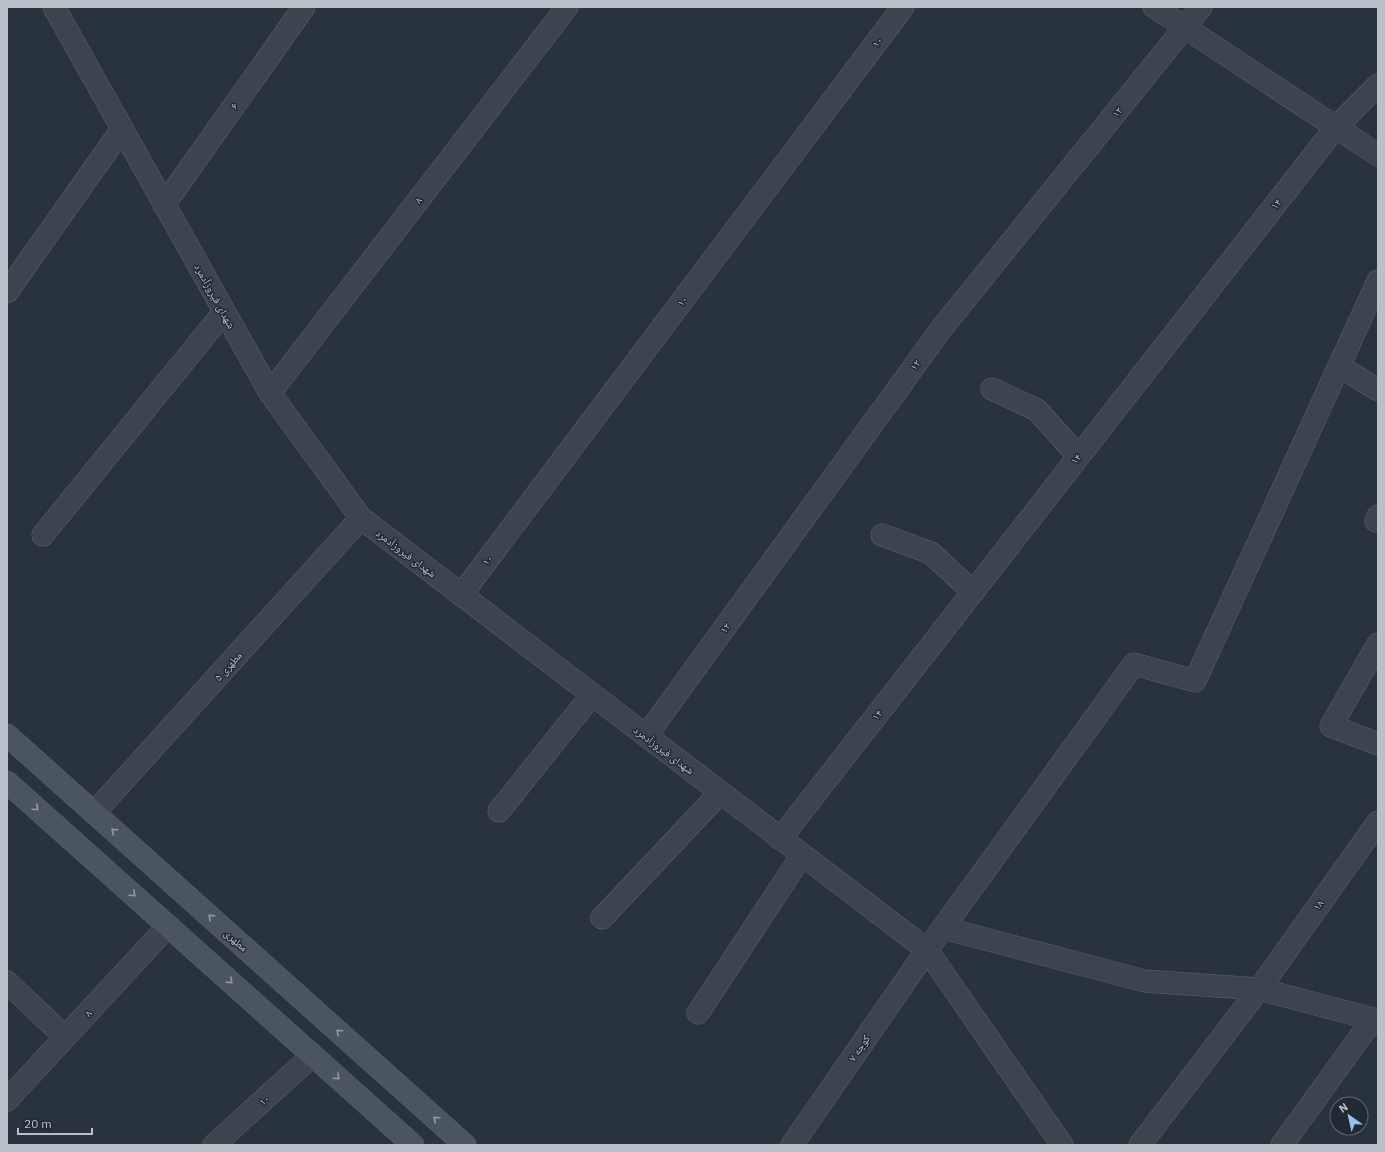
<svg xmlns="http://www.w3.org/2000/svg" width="1385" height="1152" font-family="'IBM Plex Sans','Noto Naskh Arabic',sans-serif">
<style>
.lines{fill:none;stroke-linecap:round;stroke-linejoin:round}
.minor-casing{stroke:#5a636b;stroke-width:23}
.secondary-casing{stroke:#5a636b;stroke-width:23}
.minor{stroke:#3c454d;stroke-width:22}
.secondary{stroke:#4b5560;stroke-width:22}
.oneway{stroke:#929ba4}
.labels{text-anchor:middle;stroke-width:3;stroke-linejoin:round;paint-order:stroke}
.street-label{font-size:11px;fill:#b9c0c8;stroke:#212a33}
</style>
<rect width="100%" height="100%" fill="#29333d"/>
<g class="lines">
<defs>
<g id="minor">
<path d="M54,7L270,393L361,518L927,950L1062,1145"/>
<path d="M1154,7L1378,155"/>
<path d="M164,205L304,7"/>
<path d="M7,292L122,129"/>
<path d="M1339,366L1378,390"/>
<path d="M992,389L1037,410L1078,456"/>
<path d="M270,393L567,7"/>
<path d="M1376,521L1378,516"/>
<path d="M43,535L224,312"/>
<path d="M882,535L931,553L973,592"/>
<path d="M461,595L903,7"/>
<path d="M1378,644L1331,726L1378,744"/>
<path d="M646,736L942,328L1201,7"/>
<path d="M499,811L592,695"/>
<path d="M94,813L361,518"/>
<path d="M780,839L1336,127L1378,85"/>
<path d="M602,918L720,793"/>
<path d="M943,928L1145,981L1259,989L1373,1019L1378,1023"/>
<path d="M7,982L65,1037"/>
<path d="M698,1013L802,855"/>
<path d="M7,1100L168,926"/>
<path d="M214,1145L313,1055"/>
<path d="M792,1145L927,950L1134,664L1195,681L1378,281"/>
<path d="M1140,1145L1259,989L1378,822"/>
<path d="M1282,1145L1373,1019"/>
</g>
<g id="secondary">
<path d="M7,735L465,1145"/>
<path d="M7,782L413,1145"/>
</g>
</defs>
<use href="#minor" class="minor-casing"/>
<use href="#secondary" class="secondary-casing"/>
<use href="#minor" class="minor"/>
<use href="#secondary" class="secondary"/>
</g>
<defs><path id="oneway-chevron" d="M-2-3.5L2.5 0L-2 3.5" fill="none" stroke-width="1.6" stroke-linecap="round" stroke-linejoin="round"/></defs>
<g class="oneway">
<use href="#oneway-chevron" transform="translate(36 808) rotate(42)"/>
<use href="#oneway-chevron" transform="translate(114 831) rotate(-138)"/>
<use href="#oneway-chevron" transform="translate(133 894) rotate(42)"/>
<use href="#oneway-chevron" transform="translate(211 917) rotate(-138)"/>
<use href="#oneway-chevron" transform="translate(230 981) rotate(42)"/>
<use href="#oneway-chevron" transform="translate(339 1032) rotate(-138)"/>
<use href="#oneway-chevron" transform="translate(337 1077) rotate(42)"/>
<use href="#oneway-chevron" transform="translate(436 1119) rotate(-138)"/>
</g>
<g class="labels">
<g class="street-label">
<text transform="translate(877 42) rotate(-53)" y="4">۱۰</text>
<text transform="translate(234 106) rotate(-55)" y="4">۶</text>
<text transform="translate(1117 112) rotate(-51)" y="4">۱۲</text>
<text transform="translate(418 200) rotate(-52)" y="4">۸</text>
<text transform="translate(1276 204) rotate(-52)" y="4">۱۴</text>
<text transform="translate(215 296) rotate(61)" y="4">شهدای فیروزآدمرد</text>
<text transform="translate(682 301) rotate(-53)" y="4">۱۰</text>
<text transform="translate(915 365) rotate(-54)" y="4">۱۲</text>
<text transform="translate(1076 459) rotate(-52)" y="4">۱۴</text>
<text transform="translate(406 553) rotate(37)" y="4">شهدای فیروزآدمرد</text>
<text transform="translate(487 560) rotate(-53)" y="4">۱۰</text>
<text transform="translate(725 628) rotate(-54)" y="4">۱۲</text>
<text transform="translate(228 666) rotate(-48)" y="4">مطهری ۵</text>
<text transform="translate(877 715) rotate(-52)" y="4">۱۴</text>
<text transform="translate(664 750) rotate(37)" y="4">شهدای فیروزآدمرد</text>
<text transform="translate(1318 905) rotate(-54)" y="4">۱۸</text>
<text transform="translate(236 940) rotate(42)" y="4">مطهری</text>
<text transform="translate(88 1013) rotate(-47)" y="4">۸</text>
<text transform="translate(859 1048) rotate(-55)" y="4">کوچه ۷</text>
<text transform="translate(264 1100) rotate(-42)" y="4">۱۰</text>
</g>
</g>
<rect width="1385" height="1152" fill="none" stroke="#b9c0c8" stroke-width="16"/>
<g transform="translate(1349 1116) rotate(326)"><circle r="19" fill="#212a33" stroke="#5e666f"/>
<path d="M0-3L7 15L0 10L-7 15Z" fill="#9ac1eb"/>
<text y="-6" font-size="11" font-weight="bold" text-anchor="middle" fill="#b9c0c8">N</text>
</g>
<path d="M18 1128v6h74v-6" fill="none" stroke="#b9c0c8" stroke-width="2"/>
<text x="24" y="1128" font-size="12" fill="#b9c0c8" stroke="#212a33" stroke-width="3" paint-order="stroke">20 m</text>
</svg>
